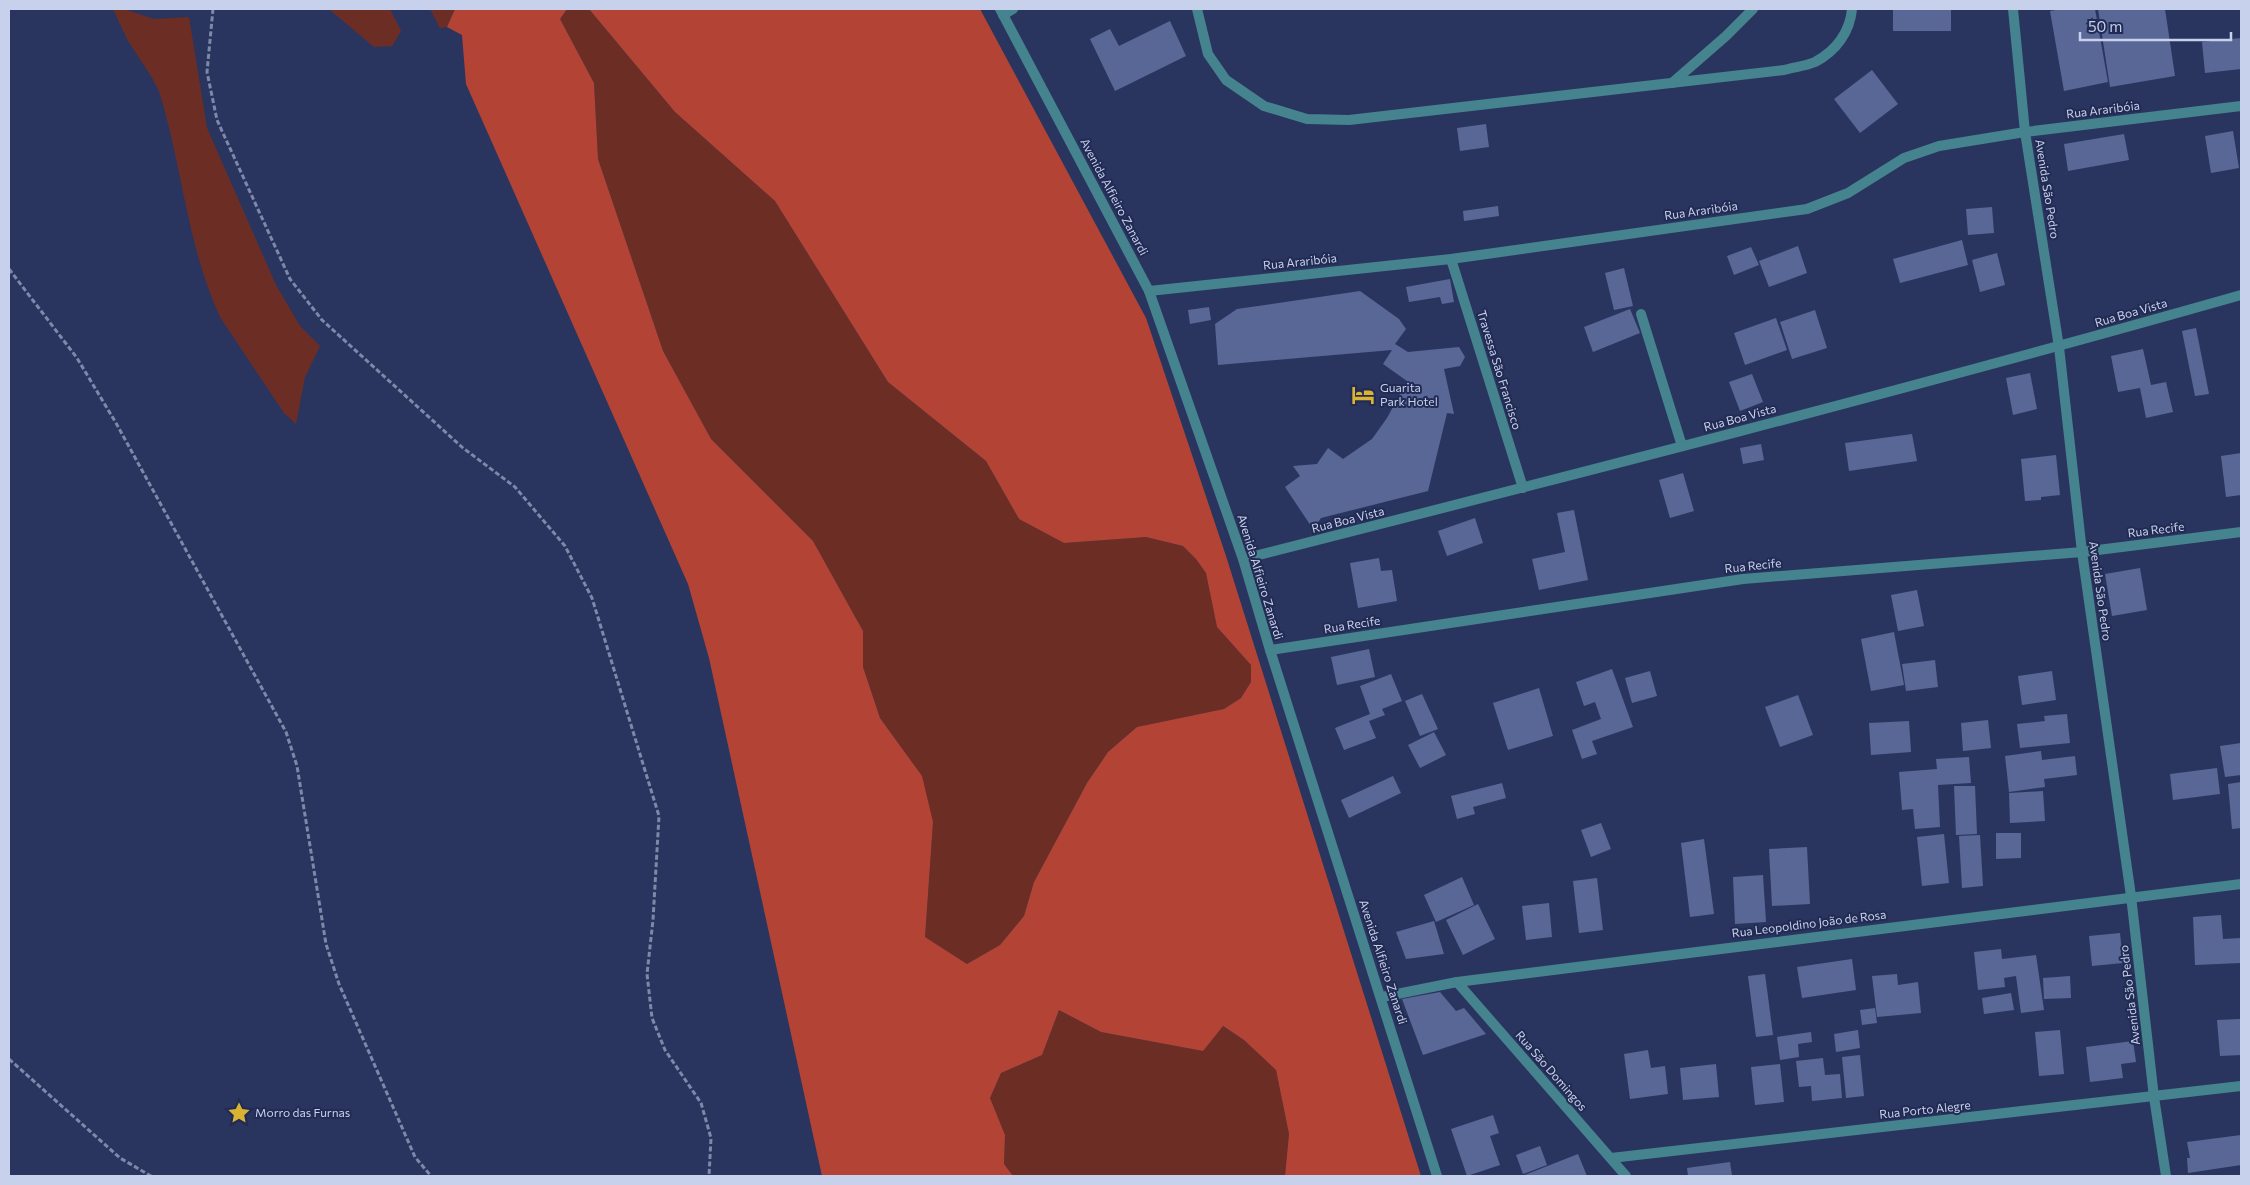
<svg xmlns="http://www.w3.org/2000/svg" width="2250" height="1185" font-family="Commissioner,sans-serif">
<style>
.green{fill:#6c2e24}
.forest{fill:#b34435}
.building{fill:#596796}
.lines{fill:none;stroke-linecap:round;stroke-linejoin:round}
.path{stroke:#7e88a9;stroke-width:3;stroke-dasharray:5 2.5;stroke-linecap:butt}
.minor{stroke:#45838f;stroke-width:10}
.labels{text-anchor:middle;stroke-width:4;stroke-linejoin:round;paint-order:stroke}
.street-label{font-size:12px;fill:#c8d1eb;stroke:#212b54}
.poi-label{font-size:12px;fill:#c8d1eb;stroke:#212b54;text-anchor:start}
</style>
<rect width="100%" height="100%" fill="#2a355f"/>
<g class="green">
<path d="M113,9H124L154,19L189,17L207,128L276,285L300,326L320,346L305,377L296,424L284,413L220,317C187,246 182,164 159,91L151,76L128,41Z"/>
<path d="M329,9H390L401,31L392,46L374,47Z"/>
<path d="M430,9H455L447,27L440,28Z"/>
<path d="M567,9H589L675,112L775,201L888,382L986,461L1019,519L1064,543L1146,537L1183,546L1196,559L1206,573L1217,627L1251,665V682L1241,698L1224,709L1137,727L1108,752L1087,783L1034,882L1024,916L1000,945L967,964L925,937L933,822L912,762L880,718L863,667V631L813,541L711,439L663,351L598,159L594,83L560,19Z"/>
<path d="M1059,1010L1101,1032L1203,1051L1222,1026L1244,1040L1276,1070L1289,1134L1285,1176H1013L1004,1164L1005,1135L990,1098L1001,1073L1042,1055Z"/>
</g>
<path class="forest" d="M455,9H567L560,19L594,83L598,159L663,351L711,439L813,541L863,631V667L880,718L922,776L933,822L925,937L967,964L1000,945L1024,916L1034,882L1087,783L1108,752L1137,727L1224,709L1241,698L1251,682V665L1217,627L1206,573L1196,559L1183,546L1146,537L1064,543L1019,519L986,461L888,382L775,201L675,112L589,9H980L1146,318L1226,556L1421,1176H1285L1289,1134L1276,1070L1244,1040L1223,1026L1203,1051L1101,1032L1059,1010L1042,1055L1001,1073L990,1098L1005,1135L1004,1164L1013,1176H822L709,658L688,584L466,84L462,35L447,27Z"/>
<g class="building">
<rect x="1893" y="9" width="58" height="22"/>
<path d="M2061,9H2095L2108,82L2064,91L2050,11Z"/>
<path d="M2098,9H2165L2175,76L2110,87Z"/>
<path d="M1170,21L1186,56L1115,91L1090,39L1110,29L1119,46Z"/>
<path d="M2241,38V69L2205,73L2202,42Z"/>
<path d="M1872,70L1898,104L1860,133L1834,99Z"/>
<path d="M1486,124L1489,147L1460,151L1457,128Z"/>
<path d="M2233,131L2239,168L2211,173L2205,136Z"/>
<path d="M2124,134L2129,160L2068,171L2064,144Z"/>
<path d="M1498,206L1499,216L1464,221L1463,211Z"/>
<path d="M1992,207L1994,233L1968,235L1966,209Z"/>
<path d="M1962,240L1968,265L1900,283L1893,259Z"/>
<path d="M1798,246L1807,273L1769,287L1759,261Z"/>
<path d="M1751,247L1759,265L1734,275L1727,256Z"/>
<path d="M1997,253L2005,285L1980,292L1972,260Z"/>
<path d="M1624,268L1633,306L1614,310L1605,273Z"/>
<path d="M1450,279L1454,302L1442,304L1440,297L1409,302L1406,287Z"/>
<path d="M1360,291L1399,319L1406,329L1395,344L1408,352L1459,347L1465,357L1460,366L1444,369L1454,414L1447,413L1428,491L1321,518L1313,529L1285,487L1300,476L1293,466L1317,464L1328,448L1343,459L1372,439L1387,418L1407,381L1383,364L1392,350L1218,365L1215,324L1237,309Z"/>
<path d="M1209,307L1211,320L1190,324L1188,310Z"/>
<path d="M1630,309L1640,333L1593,352L1584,327Z"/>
<path d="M1815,310L1827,348L1792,359L1780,322Z"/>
<path d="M1776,318L1787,350L1745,365L1734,333Z"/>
<path d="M2196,328L2209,394L2195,396L2182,331Z"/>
<path d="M2143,349L2151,385L2166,382L2173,412L2146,418L2140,388L2118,392L2111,356Z"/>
<path d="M2030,373L2037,409L2013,415L2006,378Z"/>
<path d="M1752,374L1763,402L1740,411L1729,382Z"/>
<path d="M1912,434L1917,461L1849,471L1845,443Z"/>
<path d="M1761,444L1764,460L1743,464L1740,448Z"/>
<path d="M2241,453V495L2226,497L2221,456Z"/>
<path d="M2056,455L2060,495L2041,497V500L2025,501L2021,459Z"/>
<path d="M1683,473L1694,511L1670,518L1659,480Z"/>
<path d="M1574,510L1588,580L1539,590L1532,559L1565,552L1557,513Z"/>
<path d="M1475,518L1483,543L1447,556L1438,531Z"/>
<path d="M1379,558L1381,571L1392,570L1397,601L1358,608L1350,563Z"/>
<path d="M2140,568L2147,610L2112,616L2105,574Z"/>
<path d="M1917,590L1924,626L1898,631L1891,595Z"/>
<path d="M1894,632L1904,685L1871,691L1861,639Z"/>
<path d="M1369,649L1375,677L1337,685L1331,657Z"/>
<path d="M1935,660L1938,687L1906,691L1902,664Z"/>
<path d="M1612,669L1633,727L1592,741L1597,754L1582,759L1572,730L1601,719L1595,702L1584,706L1576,682Z"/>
<path d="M1650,671L1657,696L1632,703L1625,678Z"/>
<path d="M2052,671L2056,700L2022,705L2018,676Z"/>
<path d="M1391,674L1402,701L1382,709L1385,715L1369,721L1376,738L1344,750L1335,728L1370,714L1360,686Z"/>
<path d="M1539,688L1553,736L1508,750L1493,703Z"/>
<path d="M1422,694L1438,729L1420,736L1405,701Z"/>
<path d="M1798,695L1813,735L1780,747L1765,707Z"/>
<path d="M2067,714L2070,743L2020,748L2017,724L2045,721L2044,716Z"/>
<path d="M1988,720L1991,748L1963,751L1961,723Z"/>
<path d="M1909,721L1911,752L1871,755L1869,723Z"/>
<path d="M1434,732L1446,755L1420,768L1408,745Z"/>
<path d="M2241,743V775L2225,777L2220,746Z"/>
<path d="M2041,751L2042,760L2075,756L2077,775L2044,779L2045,787L2009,792L2005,756Z"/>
<path d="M1969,757L1971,783L1938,785L1940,827L1915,829L1913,809L1902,810L1899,772L1937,769L1936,759Z"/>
<path d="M2217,768L2220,794L2173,800L2170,774Z"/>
<path d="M1393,776L1401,793L1349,818L1341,800Z"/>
<path d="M2241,782V828L2232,829L2228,784Z"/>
<path d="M1502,783L1506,798L1473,807L1475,814L1457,819L1451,796Z"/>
<path d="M1954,786H1975L1977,834L1956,835Z"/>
<path d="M2043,791L2045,821L2010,823L2009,793Z"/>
<path d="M1601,823L1611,849L1591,857L1581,830Z"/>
<path d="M1996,833H2021V858L1996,859Z"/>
<path d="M1944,834L1949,883L1922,886L1917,837Z"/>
<path d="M1980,835L1983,886L1962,888L1959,836Z"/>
<path d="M1704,839L1714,914L1690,917L1681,843Z"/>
<path d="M1807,847L1810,904L1772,906L1769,849Z"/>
<path d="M1763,875L1766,922L1735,924L1733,877Z"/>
<path d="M1462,877L1474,905L1436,922L1424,895Z"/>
<path d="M1597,878L1603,930L1579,933L1573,881Z"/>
<path d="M1549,903L1552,937L1526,940L1522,906Z"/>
<path d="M1478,904L1495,939L1463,955L1446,920Z"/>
<path d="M2221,915L2223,939L2241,938V963L2195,965L2193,917Z"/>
<path d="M1434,921L1444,954L1406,959L1396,932Z"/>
<path d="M2120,933L2123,963L2092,966L2089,936Z"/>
<path d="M2001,949L2002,959L2036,955L2044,1010L2021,1013L2016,976L2004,978L2005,987L1978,990L1974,952Z"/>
<path d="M1852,959L1856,990L1802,998L1797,967Z"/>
<path d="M1765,974L1773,1035L1756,1037L1748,976Z"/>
<path d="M1897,974L1898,985L1918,982L1921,1013L1877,1017L1872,976Z"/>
<path d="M2070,976L2071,998L2044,999L2043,978Z"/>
<path d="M1440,992L1456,1011L1464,1008L1486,1034L1423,1055L1402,999Z"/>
<path d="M2011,993L2014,1010L1984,1014L1982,998Z"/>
<path d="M1875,1008L1877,1023L1862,1025L1860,1010Z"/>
<path d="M2240,1019L2241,1055L2220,1056L2217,1020Z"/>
<path d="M1858,1030L1860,1048L1836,1052L1834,1034Z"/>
<path d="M2060,1030L2064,1074L2039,1076L2035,1032Z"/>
<path d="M1811,1032L1812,1042L1798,1044L1799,1057L1780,1060L1777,1037Z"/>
<path d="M2133,1041L2136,1062L2121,1064L2123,1078L2090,1082L2086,1047Z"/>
<path d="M1648,1050L1651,1068L1665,1066L1668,1094L1630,1099L1624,1054Z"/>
<path d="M1860,1055L1864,1096L1846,1098L1842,1057Z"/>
<path d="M1823,1058L1825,1075L1840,1074L1842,1098L1812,1101L1811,1086L1799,1087L1796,1061Z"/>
<path d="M1716,1064L1719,1097L1683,1100L1680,1068Z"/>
<path d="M1780,1064L1784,1102L1755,1105L1751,1067Z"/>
<path d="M1493,1115L1499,1133L1490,1136L1500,1165L1467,1176L1451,1129Z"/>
<path d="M2241,1135V1165L2188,1173L2187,1158H2190L2187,1142Z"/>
<path d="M1540,1146L1547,1165L1523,1174L1516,1155Z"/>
<path d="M1578,1154L1587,1176H1522Z"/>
<path d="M1730,1162L1732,1176H1688L1687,1168Z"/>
</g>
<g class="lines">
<g class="path">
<path d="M213,9L207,72L217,120L290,279L322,320L463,448L515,487L565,546L592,598L659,816L653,920L647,974L652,1018L665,1050L701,1103L711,1138L709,1176"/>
<path d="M9,269L77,358L116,423L286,732L297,766L326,944L339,984L415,1157L431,1176"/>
<path d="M9,1059L120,1158L151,1176"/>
</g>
<g class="minor">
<path d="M1000,9L1149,291L1243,559L1270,650L1437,1176"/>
<path d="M1197,9L1208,54L1226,80L1264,106L1307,119L1349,120L1784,70C1794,67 1806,66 1815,62C1836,51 1850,32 1852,9"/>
<path d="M2013,9L2025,132L2059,347L2082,552L2131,896L2154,1097L2166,1176"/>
<path d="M1003,15L1013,9"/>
<path d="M1672,83L1726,36L1753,9"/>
<path d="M1451,259L1523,488"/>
<path d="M1149,291L1451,259L1807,209L1848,193L1904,158L1939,146L2025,132L2241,106"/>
<path d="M1641,314L1682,446"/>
<path d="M1243,559C1577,474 1910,389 2241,295"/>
<path d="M1270,650L1743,579L2082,552L2241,532"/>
<path d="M1457,982L1626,1176"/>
<path d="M1382,997L1457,982L2241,884"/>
<path d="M1611,1158L2241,1086"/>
</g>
</g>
<defs>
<symbol id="hotel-bare" viewBox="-9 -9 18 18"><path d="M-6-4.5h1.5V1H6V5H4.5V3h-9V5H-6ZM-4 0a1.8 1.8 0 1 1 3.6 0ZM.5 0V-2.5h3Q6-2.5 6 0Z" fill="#dab333" stroke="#212b54" stroke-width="2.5" paint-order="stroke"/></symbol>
<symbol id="sight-bare" viewBox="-9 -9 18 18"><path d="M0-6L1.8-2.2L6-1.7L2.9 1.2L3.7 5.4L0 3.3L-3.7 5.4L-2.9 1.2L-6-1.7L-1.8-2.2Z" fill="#dab333" stroke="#212b54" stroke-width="2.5" paint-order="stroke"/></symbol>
</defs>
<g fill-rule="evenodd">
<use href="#hotel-bare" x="1347" y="379" width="32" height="32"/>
<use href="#sight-bare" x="223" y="1097" width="32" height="32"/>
</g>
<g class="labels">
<g class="street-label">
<text transform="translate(2103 110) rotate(-7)" y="4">Rua Araribóia</text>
<text transform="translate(2047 189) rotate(81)" y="4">Avenida São Pedro</text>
<text transform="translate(1114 197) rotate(62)" y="4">Avenida Alfieiro Zanardi</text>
<text transform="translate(1701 211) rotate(-8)" y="4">Rua Araribóia</text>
<text transform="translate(1300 262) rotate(-6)" y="4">Rua Araribóia</text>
<text transform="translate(2131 313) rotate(-16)" y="4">Rua Boa Vista</text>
<text transform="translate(1499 370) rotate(73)" y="4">Travessa São Francisco</text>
<text transform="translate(1740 418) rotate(-15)" y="4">Rua Boa Vista</text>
<text transform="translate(1348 520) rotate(-14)" y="4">Rua Boa Vista</text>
<text transform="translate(2156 530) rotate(-7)" y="4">Rua Recife</text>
<text transform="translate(1753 566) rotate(-6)" y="4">Rua Recife</text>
<text transform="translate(1260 577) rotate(73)" y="4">Avenida Alfieiro Zanardi</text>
<text transform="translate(2100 591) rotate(82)" y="4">Avenida São Pedro</text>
<text transform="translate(1352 625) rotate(-9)" y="4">Rua Recife</text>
<text transform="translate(1809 924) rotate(-7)" y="4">Rua Leopoldino João de Rosa</text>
<text transform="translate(1383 962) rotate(72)" y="4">Avenida Alfieiro Zanardi</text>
<text transform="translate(2130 995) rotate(-97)" y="4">Avenida São Pedro</text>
<text transform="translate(1551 1071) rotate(49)" y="4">Rua São Domingos</text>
<text transform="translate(1925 1110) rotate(-6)" y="4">Rua Porto Alegre</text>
</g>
<g class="poi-label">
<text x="1380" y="392">Guarita<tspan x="1380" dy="14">Park Hotel</tspan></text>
<text x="255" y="1117">Morro das Furnas</text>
</g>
</g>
<rect width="2250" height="1185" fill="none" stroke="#c8d1eb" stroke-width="20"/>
<path d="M2080 32v8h151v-8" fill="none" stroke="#c8d1eb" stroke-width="2.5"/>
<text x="2088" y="32" font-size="15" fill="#c8d1eb" stroke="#212b54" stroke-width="4" paint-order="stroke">50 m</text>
</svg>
